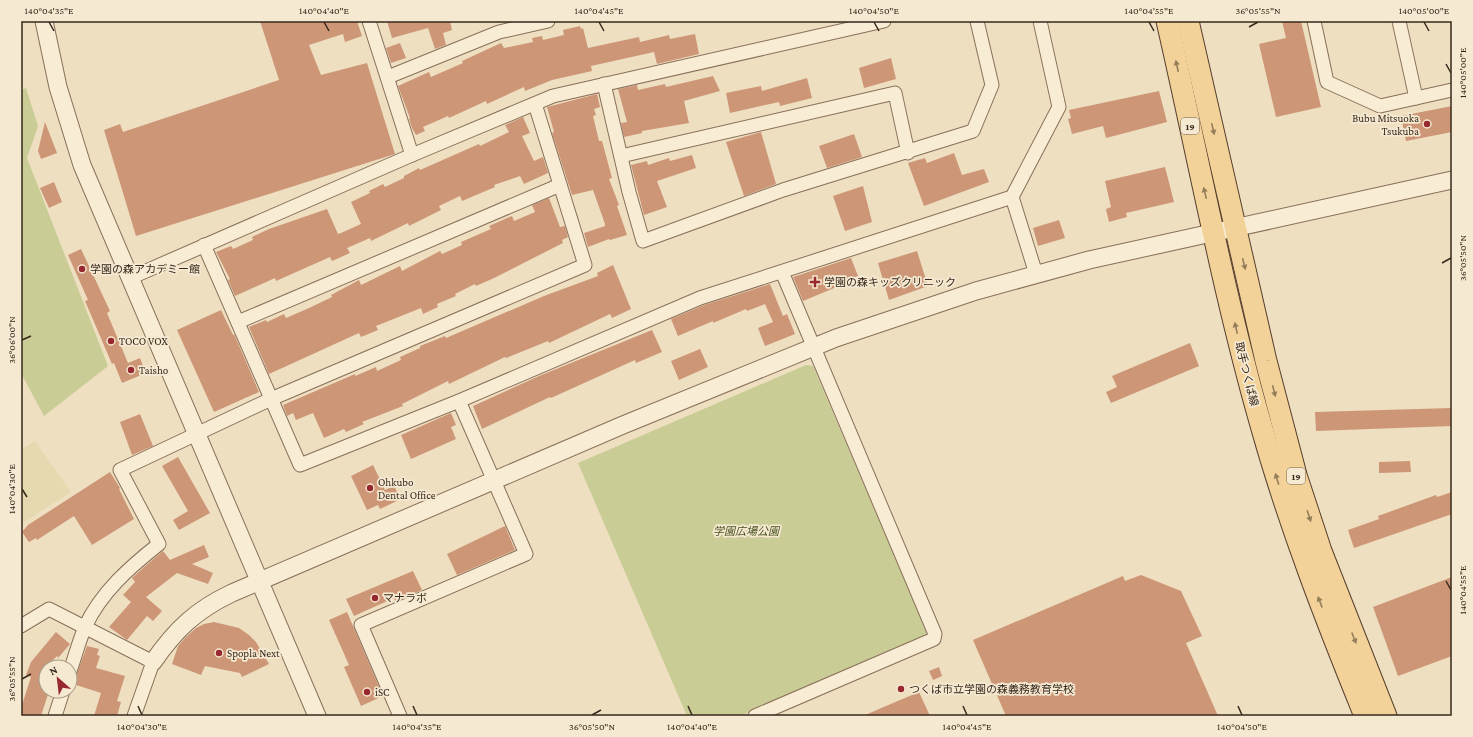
<svg xmlns="http://www.w3.org/2000/svg" width="1473" height="737" font-family="'Crimson Pro','Noto Sans JP',serif">
<style>
.farmland{fill:#e4d9af}
.green{fill:#c9cc95}
.building{fill:#cd9677}
.lines{fill:none;stroke-linecap:round;stroke-linejoin:round}
.minor-casing{stroke:#886f59;stroke-width:15}
.tertiary-casing{stroke:#886f59;stroke-width:19}
.primary-casing{stroke:#553e2d;stroke-width:23}
.minor{stroke:#f9ecd5;stroke-width:13}
.tertiary{stroke:#f9ecd5;stroke-width:17}
.primary{stroke:#f2d298;stroke-width:21}
.oneway{fill:#947e5a}
.ticks{fill:none;stroke:#37291d;stroke-width:1.5}
.poi-dot{fill:#97282f;stroke:#f6e9d1;stroke-width:1.5}
.labels{text-anchor:middle;stroke-width:3.5;stroke-linejoin:round;paint-order:stroke}
.shield{fill:#f6e9d1;stroke:#706353;stroke-width:1}
.shield-label{font-size:10px;font-weight:bold;fill:#37291d}
.poi-label{font-size:11px;fill:#37291d;stroke:#f6e9d1;text-anchor:start}
.street-label{font-size:11px;fill:#37291d;stroke:#f6e9d1}
.park-label{font-size:11px;font-style:italic;fill:#4a5423;stroke:#f6e9d1}
.neatline{fill:none;stroke:#37291d;stroke-width:1.5}
.ticks-label{font-size:10px;text-anchor:middle;fill:#37291d}
</style>
<rect width="100%" height="100%" fill="#eedfc1"/>
<path class="farmland" d="M35,441L71,492L21,524V450Z"/>
<g class="green">
<path d="M26,88L38,126L27,158L108,366L44,416L21,373V90Z"/>
<path d="M806,365L813,366L927,632L925,636L740,716H687L578,463Z"/>
</g>
<g class="building">
<path d="M260,21H357L362,36L345,42L343,34L309,45L321,75L367,63L395,154L136,236L104,130L120,124L123,132L279,80Z"/>
<path d="M387,21H450L452,30L443,33L446,45L435,49L428,28L392,38Z"/>
<path d="M1282,21H1301L1321,107L1276,117L1259,44L1286,38Z"/>
<path d="M580,26L581,29L583,28L588,48L639,37L640,42L669,35L670,39L695,34L699,54L657,64L654,52L591,66L592,71L552,80L525,91L524,87L487,104L486,101L449,118L448,116L423,127L425,131L416,135L412,128L409,119L410,118L398,86L429,72L431,77L463,63L462,61L501,43L504,48L533,42L532,38L542,36L543,40L564,35L563,30Z"/>
<path d="M400,43L406,58L391,63L386,48Z"/>
<path d="M891,58L896,79L864,88L859,68Z"/>
<path d="M713,76L720,91L684,101L689,123L642,131V133L624,137L621,123L627,122L618,89L637,85L638,90L665,84L666,87Z"/>
<path d="M807,78L812,98L780,106L779,102L730,113L726,93L761,86L762,91Z"/>
<path d="M1159,91L1167,122L1106,138L1103,126L1072,134L1068,119L1071,118L1069,110Z"/>
<path d="M597,94L600,107L594,109L596,115L593,116L599,141H602L612,178L609,179L619,205L617,206L627,235L610,240L609,239L588,247L584,233L605,226V224L593,190L572,195L552,133L554,132L547,107Z"/>
<path d="M1452,106V132L1406,141L1401,116Z"/>
<path d="M523,117L530,133L522,136L534,161L543,157L548,173L524,184L520,176L494,185L495,187L462,201L460,196L439,206L441,210L409,226L408,223L371,241L370,238L347,248L350,253L332,261L330,257L276,281L275,278L235,296L228,280L230,279L216,252L231,246L233,249L253,240L252,237L269,229L327,209L338,234L341,233L361,224L351,202L370,193L369,191L383,184L385,187L404,178V176L419,168L420,170L479,144L480,146L509,132L505,125Z"/>
<path d="M45,122L57,153L41,159L38,151Z"/>
<path d="M761,132L776,184L744,196L726,142Z"/>
<path d="M854,134L862,157L827,168L819,146Z"/>
<path d="M954,153L962,175L984,169L989,182L924,206L908,163L925,158L927,163Z"/>
<path d="M692,155L696,168L657,181L667,207L644,215L631,165L647,161L648,165L669,158L670,161Z"/>
<path d="M1165,167L1174,202L1126,213L1127,217L1109,222L1106,209L1111,207L1105,181Z"/>
<path d="M54,182L62,202L49,208L40,188Z"/>
<path d="M863,186L872,222L845,231L833,196Z"/>
<path d="M549,198L560,227L565,226L568,237L562,240L563,243L494,278L476,286L475,284L455,294L456,296L437,304L438,307L423,314L421,308L376,326L378,330L361,337L359,333L269,374L249,327L266,320L267,322L284,314L286,318L309,308L332,297L331,295L359,280L361,285L400,266L402,271L440,251L442,254L462,245L461,242L491,229L489,226L512,216L514,221L535,212L532,205Z"/>
<path d="M1059,220L1065,238L1038,246L1033,228Z"/>
<path d="M81,249L110,311L107,313L128,363L140,358L146,373L122,383L114,363L112,364L85,301L88,300L68,255Z"/>
<path d="M917,251L928,286L889,300L878,263Z"/>
<path d="M851,258L858,276L838,284L839,286L803,301L793,277Z"/>
<path d="M613,265L631,309L612,318L610,314L549,343L548,341L506,358L505,357L449,384L448,381L402,404L403,406L362,422L364,424L346,432L344,429L324,438L313,413L296,420L293,413L287,416L283,405L355,374V376L376,367L377,371L401,360L400,357L420,348V346L445,336L446,338L544,296L598,276L597,273Z"/>
<path d="M770,284L783,316L787,314L795,334L765,346L758,328L773,322L765,304L747,311L746,309L713,323V321L678,336L671,319L704,305Z"/>
<path d="M221,310L233,335L234,334L259,392L214,412L177,330Z"/>
<path d="M652,330L662,352L636,363L635,360L551,398L550,397L482,429L473,406L539,376Z"/>
<path d="M1190,343L1199,366L1111,403L1106,392L1117,387L1112,376Z"/>
<path d="M700,349L708,367L679,380L671,361Z"/>
<path d="M1452,408V426L1316,431L1315,412Z"/>
<path d="M451,413L456,425L451,427L456,439L411,459L401,435Z"/>
<path d="M140,414L153,446L132,455L120,422Z"/>
<path d="M178,457L210,513L179,530L173,520L188,511L162,466Z"/>
<path d="M1410,461L1411,472L1379,473V462Z"/>
<path d="M373,465L385,490L394,486L401,499L380,509L378,505L367,510L351,476Z"/>
<path d="M110,472L120,488L119,489L134,519L92,545L74,516L37,540L36,538L29,542L22,532L28,525Z"/>
<path d="M1452,492V514L1354,548L1348,530L1379,519L1378,516L1436,495L1437,497Z"/>
<path d="M505,526L515,550L457,575L447,554Z"/>
<path d="M204,545L209,557L192,564L213,573L208,584L177,573L146,597L162,611L153,621L147,616L127,640L109,627L131,602L123,595L135,582L132,578L143,568L163,551L170,560Z"/>
<path d="M413,571L422,590L395,602L394,598L354,616L346,599Z"/>
<path d="M1141,575L1181,591L1202,636L1186,643L1218,716H1006L973,640L1123,576L1125,581Z"/>
<path d="M1452,577V656L1398,676L1373,607Z"/>
<path d="M347,612L383,696L361,706L344,667L349,665L329,620Z"/>
<path d="M214,622L239,628L249,635L256,642L269,664L242,677L240,673L205,666L201,675L172,664L178,646L186,637L196,628L204,624Z"/>
<path d="M56,632L70,644L58,658L57,656L46,667L40,685L46,687V691H49L41,716H21V708L31,677L26,675L31,662Z"/>
<path d="M87,646L99,649L97,655L100,656L96,668L125,676L117,701L121,702L117,716H94L101,693L73,684Z"/>
<path d="M939,667L942,676L933,680L929,671Z"/>
<path d="M919,692L930,716H863L886,706Z"/>
</g>
<g class="lines">
<defs>
<g id="minor">
<path d="M369,21L412,155"/>
<path d="M1314,21L1327,82L1380,106L1452,90"/>
<path d="M1399,21L1416,98"/>
<path d="M388,77L499,32L548,21"/>
<path d="M604,84L629,192L643,241L783,190L973,131L992,85L977,21"/>
<path d="M621,156L895,93L908,153"/>
<path d="M1012,197L1036,274"/>
<path d="M204,245L300,465L459,401L700,298L1012,197L1059,107L1040,21"/>
<path d="M130,278L412,155L553,96L884,21"/>
<path d="M238,322L560,185"/>
<path d="M21,626L49,609L153,662L134,716"/>
<path d="M70,671C75,657 79,641 85,627C101,592 130,567 159,544L120,470L271,399L585,265L535,104"/>
<path d="M55,716L63,691"/>
<path d="M400,716L361,625L526,554L459,401"/>
<path d="M755,716L934,639L935,634L782,272"/>
</g>
<g id="tertiary">
<path d="M44,21L58,87L82,165L317,716"/>
<path d="M153,662C176,629 196,610 232,593L623,425L836,338L976,291L1089,260L1452,180"/>
</g>
<g id="primary">
<path d="M1167,21C1198,156 1223,292 1261,425C1289,525 1326,620 1365,716"/>
<path d="M1188,21L1266,361L1296,475L1321,551L1386,716"/>
</g>
</defs>
<use href="#minor" class="minor-casing"/>
<use href="#tertiary" class="tertiary-casing"/>
<use href="#primary" class="primary-casing"/>
<use href="#minor" class="minor"/>
<use href="#tertiary" class="tertiary"/>
<use href="#primary" class="primary"/>
</g>
<defs><path id="oneway-solid" d="M-6-.8H1V-3.2L6.5 0L1 3.2V.8H-6Z"/></defs>
<g class="oneway">
<use href="#oneway-solid" transform="translate(1177 66) rotate(-102)"/>
<use href="#oneway-solid" transform="translate(1213 129) rotate(77)"/>
<use href="#oneway-solid" transform="translate(1205 193) rotate(-103)"/>
<use href="#oneway-solid" transform="translate(1244 264) rotate(76)"/>
<use href="#oneway-solid" transform="translate(1236 328) rotate(-103)"/>
<use href="#oneway-solid" transform="translate(1274 391) rotate(76)"/>
<use href="#oneway-solid" transform="translate(1277 479) rotate(-107)"/>
<use href="#oneway-solid" transform="translate(1309 516) rotate(72)"/>
<use href="#oneway-solid" transform="translate(1320 602) rotate(-111)"/>
<use href="#oneway-solid" transform="translate(1354 638) rotate(68)"/>
</g>
<path class="ticks" d="M49,22L54,31M324,22L329,31M599,22L604,31M874,22L879,31M1149,22L1154,31M1424,22L1429,31M1249,27L1258,22M1446,64L1451,73M1442,263L1451,258M22,340L31,336M22,489L27,497M1446,581L1451,590M22,679L31,674M138,706L142,715M413,706L417,715M688,706L692,715M963,706L967,715M1238,706L1242,715M592,715L601,710"/>
<g class="poi-dot">
<circle cx="1427" cy="124" r="4"/>
<circle cx="82" cy="269" r="4"/>
<path d="M813 276h4v4h4v4h-4v4h-4v-4h-4v-4h4z"/>
<circle cx="111" cy="341" r="4"/>
<circle cx="131" cy="370" r="4"/>
<circle cx="370" cy="488" r="4"/>
<circle cx="375" cy="598" r="4"/>
<circle cx="219" cy="653" r="4"/>
<circle cx="901" cy="689" r="4"/>
<circle cx="367" cy="692" r="4"/>
</g>
<g class="labels">
<g class="shield">
<rect x="1181" y="118" width="18" height="16" rx="3"/>
<rect x="1287" y="468" width="18" height="16" rx="3"/>
</g>
<g class="shield-label">
<text x="1190" y="130">19</text>
<text x="1296" y="480">19</text>
</g>
<g class="poi-label">
<text x="1419" y="122" text-anchor="end">Bubu Mitsuoka<tspan x="1419" dy="13">Tsukuba</tspan></text>
<text x="90" y="273">学園の森アカデミー館</text>
<text x="824" y="286">学園の森キッズクリニック</text>
<text x="119" y="345">TOCO VOX</text>
<text x="139" y="374">Taisho</text>
<text x="378" y="486">Ohkubo<tspan x="378" dy="13">Dental Office</tspan></text>
<text x="383" y="602">マナラボ</text>
<text x="227" y="657">Spopla Next</text>
<text x="909" y="693">つくば市立学園の森義務教育学校</text>
<text x="375" y="696">iSC</text>
</g>
<g class="street-label">
<text transform="translate(1247 374) rotate(76)" y="4">取手つくば線</text>
</g>
<g class="park-label">
<text x="746" y="535">学園広場公園</text>
</g>
</g>
<rect width="1473" height="737" fill="none" stroke="#f6e9d1" stroke-width="44"/>
<g transform="translate(58 679) rotate(332)"><circle r="19" fill="#f6e9d1" stroke="#aa9c89"/>
<path d="M0-3L7 15L0 10L-7 15Z" fill="#97282f"/>
<text y="-6" font-size="11" font-weight="bold" text-anchor="middle" fill="#37291d">N</text>
</g>
<rect x="22" y="22" width="1429" height="693" class="neatline"/>
<g class="ticks-label">
<text x="49" y="14">140°04'35"E</text>
<text x="324" y="14">140°04'40"E</text>
<text x="599" y="14">140°04'45"E</text>
<text x="874" y="14">140°04'50"E</text>
<text x="1149" y="14">140°04'55"E</text>
<text x="1258" y="14">36°05'55"N</text>
<text x="1424" y="14">140°05'00"E</text>
<text transform="translate(1462 73) rotate(-90)" y="4">140°05'00"E</text>
<text transform="translate(1462 258) rotate(-90)" y="4">36°05'50"N</text>
<text transform="translate(11 340) rotate(-90)" y="4">36°06'00"N</text>
<text transform="translate(11 489) rotate(-90)" y="4">140°04'30"E</text>
<text transform="translate(1462 590) rotate(-90)" y="4">140°04'55"E</text>
<text transform="translate(11 679) rotate(-90)" y="4">36°05'55"N</text>
<text x="142" y="730">140°04'30"E</text>
<text x="417" y="730">140°04'35"E</text>
<text x="592" y="730">36°05'50"N</text>
<text x="692" y="730">140°04'40"E</text>
<text x="967" y="730">140°04'45"E</text>
<text x="1242" y="730">140°04'50"E</text>
</g>
</svg>
